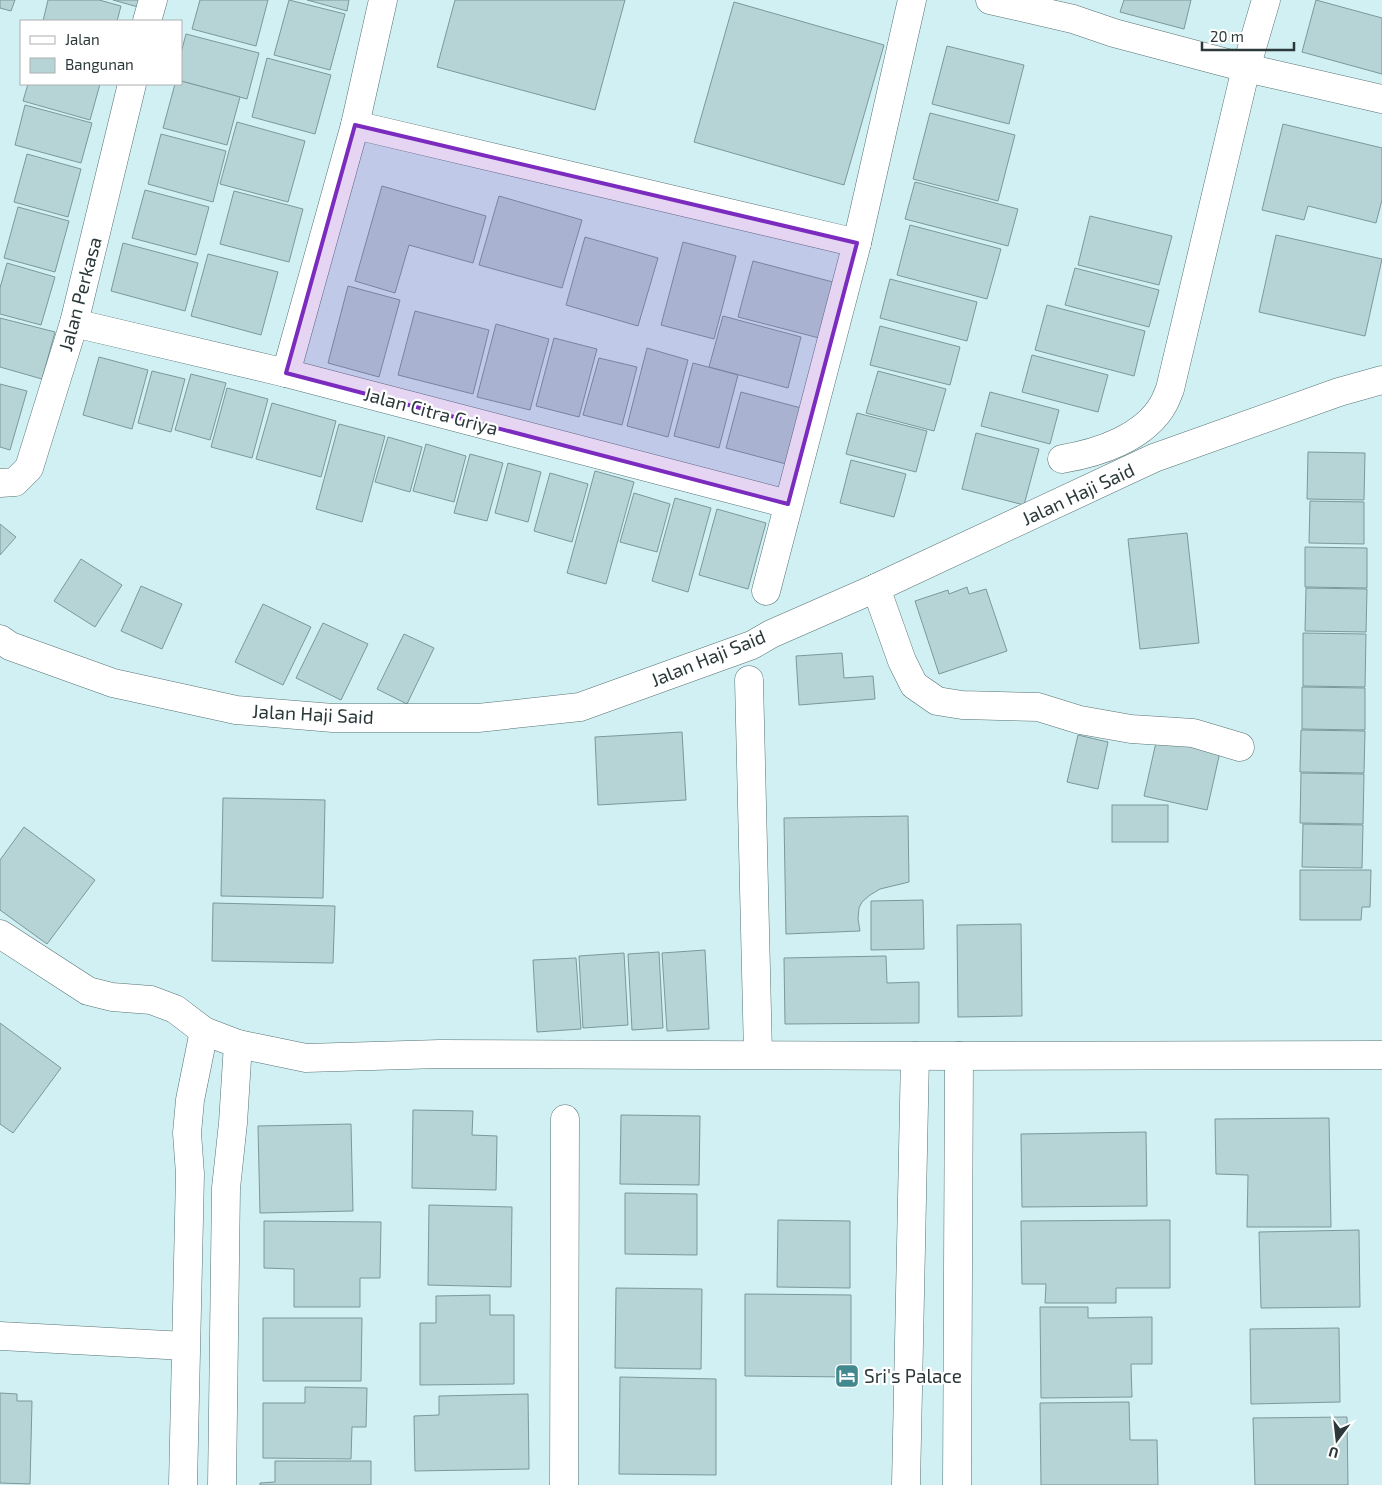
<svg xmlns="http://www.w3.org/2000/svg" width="1382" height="1485" font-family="'Exo 2',sans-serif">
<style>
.building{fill:#b6d4d6;stroke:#7b989a}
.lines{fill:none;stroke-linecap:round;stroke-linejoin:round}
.minor-casing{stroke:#567274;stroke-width:29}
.minor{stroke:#fff;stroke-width:28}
.marked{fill:#7b2cbf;fill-opacity:0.2;stroke:#7b2cbf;stroke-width:4;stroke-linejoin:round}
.labels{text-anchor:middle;stroke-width:4.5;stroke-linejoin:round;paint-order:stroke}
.street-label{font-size:19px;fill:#2c393a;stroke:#fff}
.poi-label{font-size:19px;fill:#2c393a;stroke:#fff;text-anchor:start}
</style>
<rect width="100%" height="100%" fill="#d1f0f3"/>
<g class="building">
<path d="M0,0H15L11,11L0,8Z"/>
<path d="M48,0H99L121,6L117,21H43Z"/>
<path d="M113,0H140L138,7Z"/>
<path d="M200,0H268L256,46L192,29Z"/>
<path d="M289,0L345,14L330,70L274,55Z"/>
<path d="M307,0H349L347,11Z"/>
<path d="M455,0H625L595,110L437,67Z"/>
<path d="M1124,0H1191L1184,29L1120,12Z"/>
<path d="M1316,0L1382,18V74L1302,52Z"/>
<path d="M734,2L884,45L844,185L694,142Z"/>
<path d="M186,34L259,53L247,99L181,81V53Z"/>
<path d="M947,46L1024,65L1009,124L932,104Z"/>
<path d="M267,58L331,75L315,134L252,117Z"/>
<path d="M181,81L240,97L227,145L163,128L175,84H181Z"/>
<path d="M28,84H100L90,120L23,101Z"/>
<path d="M25,105L92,123L81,163L15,145Z"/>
<path d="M930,113L1015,135L998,201L913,179Z"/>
<path d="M237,122L305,141L288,202L220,184Z"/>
<path d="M1283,124L1382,148V200L1376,223L1308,206L1304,220L1262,210Z"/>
<path d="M161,134L226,151L213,202L148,184Z"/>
<path d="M27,154L81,169L68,217L14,202Z"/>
<path d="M915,182L1018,209L1008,246L905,219Z"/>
<path d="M382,186L486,216L473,263L409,245L395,293L355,281Z"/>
<path d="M145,190L209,207L196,255L132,238Z"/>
<path d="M234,191L303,209L289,262L220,244Z"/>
<path d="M499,196L582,220L562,288L479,265Z"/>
<path d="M18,207L69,221L55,272L4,258Z"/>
<path d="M1090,216L1172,236L1159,285L1078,265Z"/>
<path d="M910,225L1001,249L987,299L897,275Z"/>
<path d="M1276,235L1382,259L1365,336L1259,312Z"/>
<path d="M585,237L658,258L638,326L566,305Z"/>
<path d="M683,242L736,256L714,339L661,325Z"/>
<path d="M123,243L198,263L185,311L111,291Z"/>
<path d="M208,254L278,272L261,335L191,316Z"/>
<path d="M753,261L833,282L819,338L738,317Z"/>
<path d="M7,263L55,277L41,325L0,314V288Z"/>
<path d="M1075,268L1159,290L1149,327L1065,305Z"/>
<path d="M890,279L977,302L967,341L880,318Z"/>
<path d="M348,286L400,300L379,377L328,363Z"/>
<path d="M1047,305L1145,331L1134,376L1035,350Z"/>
<path d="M415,311L489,330L473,394L398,375Z"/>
<path d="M723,316L801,337L788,388L709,367Z"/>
<path d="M0,318L55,332L42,379L0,367Z"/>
<path d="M496,324L549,339L530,410L477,397Z"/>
<path d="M880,326L960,347L950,385L870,365Z"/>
<path d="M554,338L597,349L579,417L536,406Z"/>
<path d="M647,348L688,360L668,437L627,426Z"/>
<path d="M1032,355L1108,375L1098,412L1022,392Z"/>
<path d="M99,357L148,370L132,429L83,415Z"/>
<path d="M599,358L637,367L622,425L583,415Z"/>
<path d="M693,363L738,375L719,448L674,436Z"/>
<path d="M152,371L185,379L171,432L138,423Z"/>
<path d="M878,371L946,389L934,431L866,413Z"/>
<path d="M191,374L226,383L210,440L175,430Z"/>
<path d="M0,384L27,391L10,450L0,447Z"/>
<path d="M227,388L268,399L252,458L211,447Z"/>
<path d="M741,392L801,408L786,464L726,448Z"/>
<path d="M990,392L1059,410L1050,444L981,426Z"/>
<path d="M272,403L336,421L321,477L256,459Z"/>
<path d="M857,413L927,431L916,472L846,454Z"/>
<path d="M339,424L385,436L362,522L316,509Z"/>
<path d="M976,433L1039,449L1024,505L962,489Z"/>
<path d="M388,437L422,447L410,492L375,482Z"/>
<path d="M426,444L466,456L454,502L413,491Z"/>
<path d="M1308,452L1365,453L1364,500L1307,499Z"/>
<path d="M470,454L503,463L487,521L454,513Z"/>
<path d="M851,460L906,474L894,517L840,503Z"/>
<path d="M508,463L541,472L528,522L495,513Z"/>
<path d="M595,471L634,482L606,584L567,573Z"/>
<path d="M550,473L588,484L572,542L534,531Z"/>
<path d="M634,493L670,504L657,552L620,542Z"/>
<path d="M675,498L711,508L688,592L652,581Z"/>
<path d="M1310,501L1364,502V544L1309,543Z"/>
<path d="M717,509L766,523L748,589L699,575Z"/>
<path d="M0,524L16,537L0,555Z"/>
<path d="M1187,533L1199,643L1140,649L1128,539Z"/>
<path d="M1305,547L1367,548V588L1305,587Z"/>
<path d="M81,559L122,585L95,627L54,601Z"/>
<path d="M141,586L182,604L162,649L121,631Z"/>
<path d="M967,587L969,594L986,589L1007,651L939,674L915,601L948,590L949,594Z"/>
<path d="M1306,588L1367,589L1366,632L1305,631Z"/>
<path d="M263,604L311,627L283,685L235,662Z"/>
<path d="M323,623L368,644L341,700L296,678Z"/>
<path d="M1303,633L1366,634L1365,687L1303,686Z"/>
<path d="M404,634L434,648L407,704L377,689Z"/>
<path d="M842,653L844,678L873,676L875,699L799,705L796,656Z"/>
<path d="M1302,687L1365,688V730L1302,729Z"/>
<path d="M1301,730L1365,731L1364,773L1300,772Z"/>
<path d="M682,732L686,800L598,805L595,737Z"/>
<path d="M1078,735L1108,742L1098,789L1067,782Z"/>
<path d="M1157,738L1220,752L1207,810L1144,796Z"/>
<path d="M1301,773L1364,774L1363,824L1300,823Z"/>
<path d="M223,798L325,800L323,898L221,896Z"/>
<rect x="1112" y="805" width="56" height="37"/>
<path d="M908,816L909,882L880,889L870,895L862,902L859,908L858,919L860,931L786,934L784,818Z"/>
<path d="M1303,824L1363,825L1362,868L1302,867Z"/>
<path d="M24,827L95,880L47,944L0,910V860Z"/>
<path d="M1300,870H1371L1370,907H1362L1361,920H1300Z"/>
<path d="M923,900L924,949L871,950V901Z"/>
<path d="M213,903L335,906L333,963L212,961Z"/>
<path d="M1021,924L1022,1016L958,1017L957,925Z"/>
<path d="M705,950L709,1029L667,1031L662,953Z"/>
<path d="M659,952L663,1028L632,1030L628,954Z"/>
<path d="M624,953L628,1025L583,1028L579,956Z"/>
<path d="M886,956L887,983L919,982V1023L785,1024L784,958Z"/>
<path d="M576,958L581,1029L537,1032L533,960Z"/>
<path d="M0,1023L61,1068L13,1133L0,1124Z"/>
<path d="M413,1110L473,1111L472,1135L497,1136L496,1190L412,1188Z"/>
<path d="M621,1115L700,1116L699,1185L620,1184Z"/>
<path d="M1329,1118L1331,1227H1247L1248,1175L1216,1174L1215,1119Z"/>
<path d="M351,1124L353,1211L260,1213L258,1126Z"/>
<path d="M1146,1132L1147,1206L1022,1207L1021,1134Z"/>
<path d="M625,1193L697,1194V1255L625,1254Z"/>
<path d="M429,1205L512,1207L511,1287L428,1285Z"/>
<path d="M778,1220L850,1221V1288L777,1287Z"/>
<path d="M1170,1220V1288H1116V1303H1045L1046,1284H1022L1021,1221Z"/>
<path d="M264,1221L381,1222L380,1278H360V1307H294V1269L264,1268Z"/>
<path d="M1359,1230L1360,1307L1261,1308L1259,1232Z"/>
<path d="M616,1288L702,1289L701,1369L615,1368Z"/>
<path d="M745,1294L851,1295V1377L745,1376Z"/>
<path d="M490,1295V1315H514V1384L420,1385V1323H436V1296Z"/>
<path d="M1040,1307H1088V1318L1152,1317V1364H1131L1132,1397L1041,1398Z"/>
<path d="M263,1318H362L361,1381H263Z"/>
<path d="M1339,1328L1340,1402L1251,1404L1250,1329Z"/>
<path d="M620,1377L716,1379V1475L619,1474Z"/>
<path d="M305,1387L367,1388L366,1427H352L351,1459L263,1458V1403H305Z"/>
<path d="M0,1393L17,1394V1401H32L30,1484L0,1483Z"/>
<path d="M528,1394L529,1469L415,1471L414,1416L439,1415V1396Z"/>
<path d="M1129,1402L1130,1440H1157L1158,1485H1041L1040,1403Z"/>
<path d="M1347,1417L1348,1485H1255L1253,1418Z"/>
<path d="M275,1461H371V1485H260V1483L275,1482Z"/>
</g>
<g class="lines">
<defs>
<g id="minor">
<path d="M990,0L1073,19L1114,33L1246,68L1382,99"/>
<path d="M147,21L153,0"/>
<path d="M355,125L857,243"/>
<path d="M74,323L286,373L788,504"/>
<path d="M286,373L355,125L383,0"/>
<path d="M1062,459C1098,453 1145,438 1164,403C1166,399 1168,394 1170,389L1246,68L1266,0"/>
<path d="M0,483L15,482L29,468L74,323L132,84"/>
<path d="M876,588L902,661L914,685L937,701L962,705L1038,707L1080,720L1131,729L1193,733L1240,747"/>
<path d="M766,591L857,243L912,0"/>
<path d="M0,639L10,646L113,683L236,710L333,718H478L580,707L752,645L771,634L876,588L1154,458L1339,392L1382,380"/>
<path d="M749,680L758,1054"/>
<path d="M0,934L88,991L112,997L151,1000L175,1009L204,1031L238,1044L306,1058L440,1054L959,1056L1382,1055"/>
<path d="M0,1336L185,1346"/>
<path d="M183,1485L190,1174L187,1133L190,1100L204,1031"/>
<path d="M222,1485L226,1188L233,1123L238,1044"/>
<path d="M564,1485L565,1119"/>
<path d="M906,1485L915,1056"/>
<path d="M957,1485L959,1056"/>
</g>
</defs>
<use href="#minor" class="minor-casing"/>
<use href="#minor" class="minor"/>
</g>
<path class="marked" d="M355,125L857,243L788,504L286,373Z"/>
<defs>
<symbol id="hotel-square" viewBox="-11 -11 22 22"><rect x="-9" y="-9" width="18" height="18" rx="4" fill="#41898f" stroke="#fff"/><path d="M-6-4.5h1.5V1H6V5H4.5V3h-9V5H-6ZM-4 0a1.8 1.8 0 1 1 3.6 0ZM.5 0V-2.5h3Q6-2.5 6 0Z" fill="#fff"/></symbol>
</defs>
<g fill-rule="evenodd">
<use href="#hotel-square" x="833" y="1362" width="28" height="28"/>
</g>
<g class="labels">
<g class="street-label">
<text transform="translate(80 294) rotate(-75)" y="7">Jalan Perkasa</text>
<text transform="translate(431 411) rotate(15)" y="7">Jalan Citra Griya</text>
<text transform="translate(1078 494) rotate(-25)" y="7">Jalan Haji Said</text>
<text transform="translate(708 658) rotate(-22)" y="7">Jalan Haji Said</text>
<text transform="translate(313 714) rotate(3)" y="7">Jalan Haji Said</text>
</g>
<g class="poi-label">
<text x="864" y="1383">Sri's Palace</text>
</g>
</g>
<rect x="20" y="20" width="162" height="65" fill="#ffffff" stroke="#abb0b0"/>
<rect x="30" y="36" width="25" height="8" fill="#ffffff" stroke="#abb0b0"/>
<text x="65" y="45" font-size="15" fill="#2c393a">Jalan</text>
<rect x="30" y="58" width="25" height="15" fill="#b6d4d6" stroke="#abb0b0"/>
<text x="65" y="70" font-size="15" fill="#2c393a">Bangunan</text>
<g transform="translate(1337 1440) rotate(195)" stroke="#ffffff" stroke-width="4" paint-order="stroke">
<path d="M0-4L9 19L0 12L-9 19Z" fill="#2c393a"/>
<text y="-8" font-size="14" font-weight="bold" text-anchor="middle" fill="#2c393a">U</text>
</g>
<path d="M1202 42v8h92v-8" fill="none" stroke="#2c393a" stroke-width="2.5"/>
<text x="1210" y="42" font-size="15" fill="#2c393a" stroke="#ffffff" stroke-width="4" paint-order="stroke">20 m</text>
</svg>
